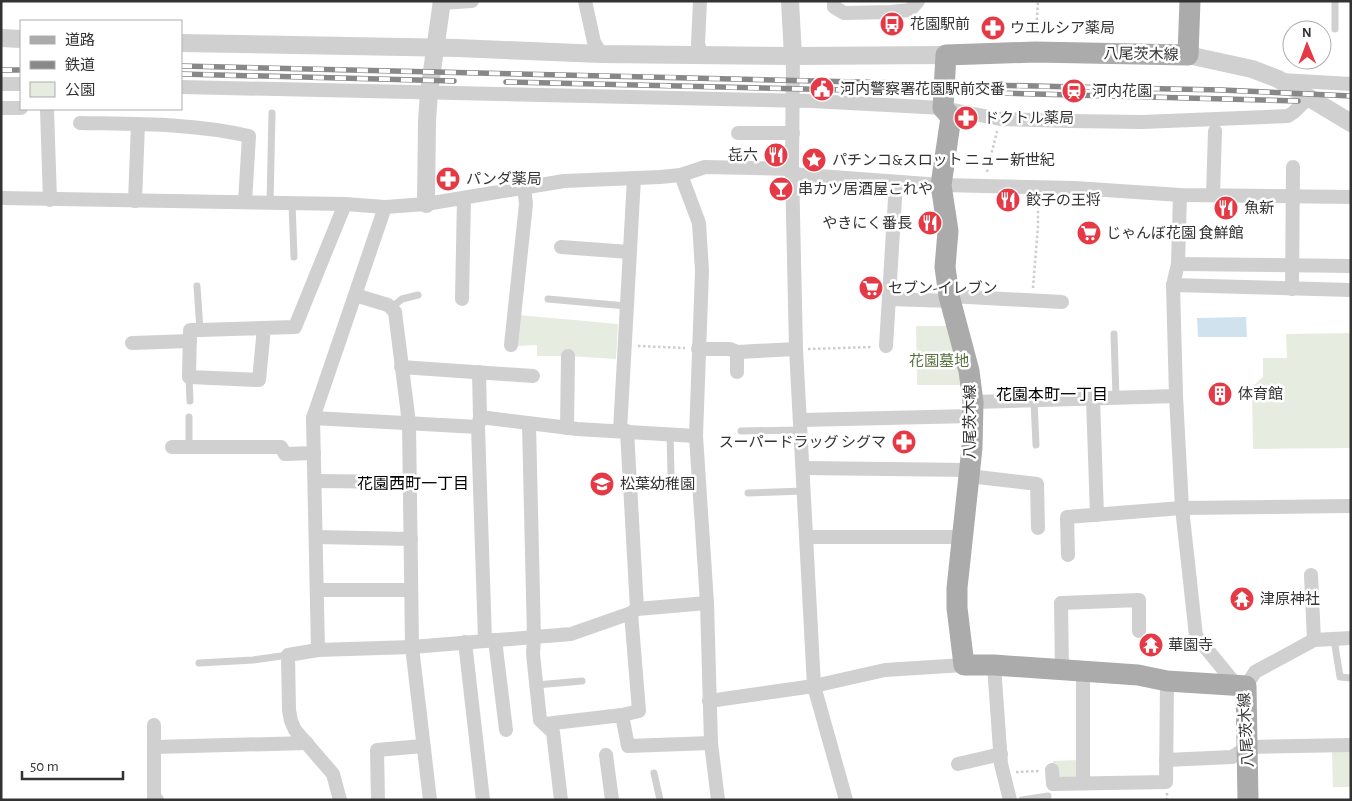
<svg xmlns="http://www.w3.org/2000/svg" width="1352" height="801" font-family="'Alegreya Sans','Noto Sans JP',sans-serif">
<style>
.green{fill:#e6ecdf}
.water{fill:#cfe2ee}
.lines{fill:none;stroke-linecap:round;stroke-linejoin:round}
.path{stroke:#cdcdcd;stroke-width:2.5;stroke-dasharray:2.5 2.5;stroke-linecap:butt}
.service{stroke:#d0d0d0;stroke-width:7}
.minor{stroke:#d0d0d0;stroke-width:14}
.tertiary{stroke:#d0d0d0;stroke-width:18}
.primary{stroke:#ababab;stroke-width:21}
.rail-casing{stroke:#888;stroke-width:5.5}
.rail{stroke:#fff;stroke-width:4;stroke-dasharray:11;stroke-linecap:butt}
.labels{text-anchor:middle;stroke-width:5;stroke-linejoin:round;paint-order:stroke}
.poi-label{font-size:15px;fill:#333;stroke:#fff;text-anchor:start}
.street-label{font-size:15px;fill:#333;stroke:#fff}
.park-label{font-size:15px;fill:#56703f;stroke:#fff}
.neighbourhood-label{font-size:16px;fill:#000;stroke:#fff}
</style>
<rect width="100%" height="100%" fill="#fff"/>
<g class="green">
<path d="M518,315L618,324L616,359L568,356H537V345L515,346Z"/>
<path d="M916,326H952L966,385H917Z"/>
<path d="M1351,333V448L1253,449L1252,387L1263,377V358H1287L1286,334Z"/>
<path d="M1332,751H1351V787H1333Z"/>
<path d="M1080,760V781H1054L1053,761Z"/>
</g>
<path class="water" d="M1246,317L1247,337H1198L1197,318Z"/>
<g class="lines">
<g class="path">
<path d="M1036,35L1038,1"/>
<path d="M987,172L997,131"/>
<path d="M1033,288L1038,226V201"/>
<path d="M638,346L685,348"/>
<path d="M808,349L872,347"/>
<path d="M1016,772L1040,771"/>
<path d="M1167,793V800"/>
</g>
<g class="service">
<path d="M1335,29V1"/>
<path d="M270,203L272,113"/>
<path d="M292,203L294,257"/>
<path d="M197,286L200,330"/>
<path d="M548,299L626,306"/>
<path d="M391,308L402,299L418,295"/>
<path d="M1114,334L1116,398"/>
<path d="M189,377L190,401"/>
<path d="M1034,401L1036,445"/>
<path d="M741,431L801,430"/>
<path d="M670,434L671,474"/>
<path d="M189,447V417"/>
<path d="M748,493L804,491"/>
<path d="M1334,639L1340,677L1351,678"/>
<path d="M199,663L253,660L288,655"/>
<path d="M536,685L582,681"/>
<path d="M654,773L660,800"/>
<path d="M1022,800L1048,796"/>
</g>
<g class="minor">
<path d="M585,1L594,42L601,54"/>
<path d="M700,1L698,44L702,55"/>
<path d="M834,1V7L844,13L891,12L910,10L918,1"/>
<path d="M442,3L472,1"/>
<path d="M793,56L792,169L796,349L814,686L846,800"/>
<path d="M1281,80L1351,84"/>
<path d="M1,84H21"/>
<path d="M181,87L812,101L943,108L1000,119L1069,121L1142,122L1288,116L1294,112L1309,97"/>
<path d="M1,108H21"/>
<path d="M47,109L50,200"/>
<path d="M80,123C136,124 194,123 249,136L245,202"/>
<path d="M738,133H793"/>
<path d="M792,174L941,185L1075,188L1180,195L1351,197"/>
<path d="M681,175L699,223L702,271L696,436L707,603L711,743L718,800"/>
<path d="M1180,195L1178,264L1173,285L1176,396L1182,508L1196,636L1237,686"/>
<path d="M1213,195L1215,131"/>
<path d="M1,198L345,204L385,207L426,204L564,181L660,177L681,175L705,167L792,169"/>
<path d="M135,201L138,124"/>
<path d="M561,247L629,252"/>
<path d="M1178,264L1351,266"/>
<path d="M1173,285L1351,290"/>
<path d="M1292,289L1293,167"/>
<path d="M355,295L388,305L395,312L409,423L412,647L430,800"/>
<path d="M949,296L1062,302"/>
<path d="M462,299L464,198"/>
<path d="M889,299L951,301"/>
<path d="M264,328L259,380L189,377L190,330H200L295,327L345,204"/>
<path d="M132,343L190,341"/>
<path d="M511,345L526,204L524,187"/>
<path d="M886,346L896,182"/>
<path d="M698,349H730L737,352V372"/>
<path d="M737,352L796,349"/>
<path d="M401,367L533,376"/>
<path d="M479,372L480,417"/>
<path d="M1093,399L1097,515"/>
<path d="M973,402L1176,396"/>
<path d="M313,418L478,427"/>
<path d="M801,420L972,416"/>
<path d="M529,424L534,638L533,654L540,720L553,732L561,800"/>
<path d="M567,428L568,356"/>
<path d="M620,431L634,178"/>
<path d="M627,431L637,609"/>
<path d="M172,447H281L285,454L314,453"/>
<path d="M803,468L970,470"/>
<path d="M969,476L1037,484L1038,528"/>
<path d="M315,481L410,482"/>
<path d="M316,537L411,539"/>
<path d="M807,537H963"/>
<path d="M1068,555L1067,517L1182,508L1351,506"/>
<path d="M1311,575L1314,640"/>
<path d="M317,590H411"/>
<path d="M485,640L478,427L480,417L577,429L696,436"/>
<path d="M495,640L506,730"/>
<path d="M465,642L483,800"/>
<path d="M318,650L313,418L385,207"/>
<path d="M994,665L1001,764L1010,800"/>
<path d="M1062,671L1061,603L1139,600V631"/>
<path d="M1246,686L1255,672L1314,640L1351,638"/>
<path d="M709,701L814,686L885,670L964,665"/>
<path d="M622,715L639,711L631,613"/>
<path d="M545,724L622,715L628,746L711,743"/>
<path d="M154,725V797L157,800"/>
<path d="M154,747L307,743"/>
<path d="M606,755L612,800"/>
<path d="M1166,760L1232,757L1248,747L1351,745"/>
<path d="M958,764L1001,754"/>
<path d="M1052,770L1053,784L1166,782L1167,681"/>
<path d="M1083,783V672"/>
<path d="M340,800L333,774L295,730L291,721L289,710L288,655L318,650L412,647L571,634L631,613L637,609L707,603"/>
<path d="M378,800L377,750L423,746"/>
</g>
<g class="tertiary">
<path d="M790,1L793,56"/>
<path d="M1,38L21,39"/>
<path d="M181,43L457,48L601,54L793,56L946,55"/>
<path d="M1188,55L1252,69L1278,79L1351,123"/>
<path d="M426,204L427,121L429,92L442,1"/>
</g>
<path class="primary" d="M1190,1L1188,55L1035,52L946,55L943,108L951,117L941,185L948,231L945,267L949,296L969,371L973,402L972,448L957,588V608L964,665H994L1138,675L1167,681L1246,686L1248,800"/>
<defs>
<g id="rail">
<path d="M181,66L1075,87L1222,90L1351,96"/>
<path d="M1,70H21"/>
<path d="M181,74L454,81"/>
<path d="M506,82L931,92"/>
<path d="M958,92L1298,101"/>
</g>
</defs>
<use href="#rail" class="rail-casing"/>
<use href="#rail" class="rail"/>
</g>
<defs>
<symbol id="bus-disc" viewBox="-11 -11 22 22"><circle r="9.5" fill="#e63946" stroke="#fff"/><path d="M-5-6H5V4H4V6H2V4H-2V6H-4V4H-5ZM-3.5-4V0h7V-4ZM-3.5 1.2v1.5H-2V1.2ZM2 1.2v1.5H3.5V1.2Z" fill="#fff"/></symbol>
<symbol id="pharmacy-disc" viewBox="-11 -11 22 22"><circle r="9.5" fill="#e63946" stroke="#fff"/><path d="M-2-6h4v4h4v4h-4v4h-4v-4h-4v-4h4Z" fill="#fff"/></symbol>
<symbol id="civic-disc" viewBox="-11 -11 22 22"><circle r="9.5" fill="#e63946" stroke="#fff"/><path d="M-.6-6.5H3V-4.5H.6V-3L4-1V1h2V6H-6V1h2V-1L-.6-3ZM-1.2 2.5V6h2.4V2.5Z" fill="#fff"/></symbol>
<symbol id="station-disc" viewBox="-11 -11 22 22"><circle r="9.5" fill="#e63946" stroke="#fff"/><path d="M-3-6H3Q5-6 5-4V2Q5 4 3 4L4.5 6H3L1.5 4h-3L-3 6H-4.5L-3 4Q-5 4-5 2V-4Q-5-6-3-6ZM-3.5-4v3h7v-3ZM-3.5 1v1.5H-2V1ZM2 1v1.5H3.5V1Z" fill="#fff"/></symbol>
<symbol id="restaurant-disc" viewBox="-11 -11 22 22"><circle r="9.5" fill="#e63946" stroke="#fff"/><path d="M-5-6h1v4h1v-4h1v4h1v-4h1v5L-1.5 .5V6h-2V.5L-5-1ZM5-6V6H3V1.5H1.5Q1.5-4 5-6Z" fill="#fff"/></symbol>
<symbol id="sight-disc" viewBox="-11 -11 22 22"><circle r="9.5" fill="#e63946" stroke="#fff"/><path d="M0-6L1.8-2.2L6-1.7L2.9 1.2L3.7 5.4L0 3.3L-3.7 5.4L-2.9 1.2L-6-1.7L-1.8-2.2Z" fill="#fff"/></symbol>
<symbol id="bar-disc" viewBox="-11 -11 22 22"><circle r="9.5" fill="#e63946" stroke="#fff"/><path d="M-6-5H6L.8 .8V4.5H3.5V6h-7V4.5H-.8V.8Z" fill="#fff"/></symbol>
<symbol id="supermarket-disc" viewBox="-11 -11 22 22"><circle r="9.5" fill="#e63946" stroke="#fff"/><path d="M-6-5.5h2.5l.6 2H6L4.5 2H-2.5L-4.4-4H-6ZM-1.5 3.2a1.3 1.3 0 1 0 .1 0ZM3 3.2a1.3 1.3 0 1 0 .1 0Z" fill="#fff"/></symbol>
<symbol id="building-disc" viewBox="-11 -11 22 22"><circle r="9.5" fill="#e63946" stroke="#fff"/><path d="M-4-6H4V6H1V3H-1V6H-4ZM-2.5-4.3h1.7v1.8h-1.7ZM.8-4.3h1.7v1.8H.8ZM-2.5-1h1.7V.8h-1.7ZM.8-1h1.7V.8H.8Z" fill="#fff"/></symbol>
<symbol id="school-disc" viewBox="-11 -11 22 22"><circle r="9.5" fill="#e63946" stroke="#fff"/><path d="M0-5L7-2L0 1L-7-2ZM-4 1L0 2.5L4 1V4Q0 6-4 4Z" fill="#fff"/></symbol>
<symbol id="temple-disc" viewBox="-11 -11 22 22"><circle r="9.5" fill="#e63946" stroke="#fff"/><path d="M0-6L5-2H3V0L6.5 2.5H4V6H1.5V3h-3V6H-4V2.5H-6.5L-3 0V-2H-5Z" fill="#fff"/></symbol>
</defs>
<g fill-rule="evenodd">
<use href="#bus-disc" x="878" y="10" width="28" height="28"/>
<use href="#pharmacy-disc" x="979" y="14" width="28" height="28"/>
<use href="#civic-disc" x="808" y="75" width="28" height="28"/>
<use href="#station-disc" x="1060" y="77" width="28" height="28"/>
<use href="#pharmacy-disc" x="952" y="104" width="28" height="28"/>
<use href="#restaurant-disc" x="762" y="141" width="28" height="28"/>
<use href="#sight-disc" x="800" y="146" width="28" height="28"/>
<use href="#pharmacy-disc" x="434" y="165" width="28" height="28"/>
<use href="#bar-disc" x="767" y="175" width="28" height="28"/>
<use href="#restaurant-disc" x="994" y="186" width="28" height="28"/>
<use href="#restaurant-disc" x="1212" y="194" width="28" height="28"/>
<use href="#restaurant-disc" x="916" y="209" width="28" height="28"/>
<use href="#supermarket-disc" x="1075" y="219" width="28" height="28"/>
<use href="#supermarket-disc" x="857" y="274" width="28" height="28"/>
<use href="#building-disc" x="1206" y="380" width="28" height="28"/>
<use href="#pharmacy-disc" x="890" y="428" width="28" height="28"/>
<use href="#school-disc" x="588" y="470" width="28" height="28"/>
<use href="#temple-disc" x="1228" y="585" width="28" height="28"/>
<use href="#temple-disc" x="1137" y="631" width="28" height="28"/>
</g>
<g class="labels">
<g class="poi-label">
<text x="910" y="29">花園駅前</text>
<text x="1010" y="33">ウエルシア薬局</text>
<text x="840" y="94">河内警察署花園駅前交番</text>
<text x="1092" y="96">河内花園</text>
<text x="984" y="123">ドクトル薬局</text>
<text x="758" y="160" text-anchor="end">㐂六</text>
<text x="832" y="165">パチンコ&amp;スロット ニュー新世紀</text>
<text x="466" y="184">パンダ薬局</text>
<text x="798" y="194">串カツ居酒屋これや</text>
<text x="1026" y="205">餃子の王将</text>
<text x="1244" y="213">魚新</text>
<text x="912" y="228" text-anchor="end">やきにく番長</text>
<text x="1106" y="238">じゃんぼ花園 食鮮館</text>
<text x="888" y="293">セブン-イレブン</text>
<text x="1238" y="399">体育館</text>
<text x="886" y="447" text-anchor="end">スーパードラッグ シグマ</text>
<text x="620" y="489">松葉幼稚園</text>
<text x="1260" y="604">津原神社</text>
<text x="1168" y="650">華園寺</text>
</g>
<g class="street-label">
<text transform="translate(1141 54) rotate(1)" y="5">八尾茨木線</text>
<text transform="translate(970 422) rotate(-90)" y="5">八尾茨木線</text>
<text transform="translate(1246 730) rotate(-93)" y="5">八尾茨木線</text>
</g>
<g class="park-label">
<text x="939" y="366">花園墓地</text>
</g>
<g class="neighbourhood-label">
<text x="1052" y="400">花園本町一丁目</text>
<text x="413" y="489">花園西町一丁目</text>
</g>
</g>
<rect width="1352" height="801" fill="none" stroke="#333333" stroke-width="5"/>
<rect x="20" y="20" width="162" height="90" fill="#ffffff" stroke="#adadad"/>
<rect x="30" y="36" width="25" height="8" fill="#ababab" stroke="#adadad"/>
<text x="65" y="45" font-size="15" fill="#333333">道路</text>
<rect x="30" y="61" width="25" height="8" fill="#888888" stroke="#adadad"/>
<text x="65" y="70" font-size="15" fill="#333333">鉄道</text>
<rect x="30" y="82" width="25" height="15" fill="#e6ecdf" stroke="#adadad"/>
<text x="65" y="95" font-size="15" fill="#333333">公園</text>
<g transform="translate(1307 45) rotate(359)"><circle r="24" fill="#ffffff" stroke="#adadad"/>
<path d="M0-4L9 19L0 12L-9 19Z" fill="#e63946"/>
<text y="-8" font-size="14" font-weight="bold" text-anchor="middle" fill="#333333">N</text>
</g>
<path d="M22 771v8h101v-8" fill="none" stroke="#333333" stroke-width="2.5"/>
<text x="30" y="771" font-size="15" fill="#333333" stroke="#ffffff" stroke-width="4" paint-order="stroke">50 m</text>
</svg>
